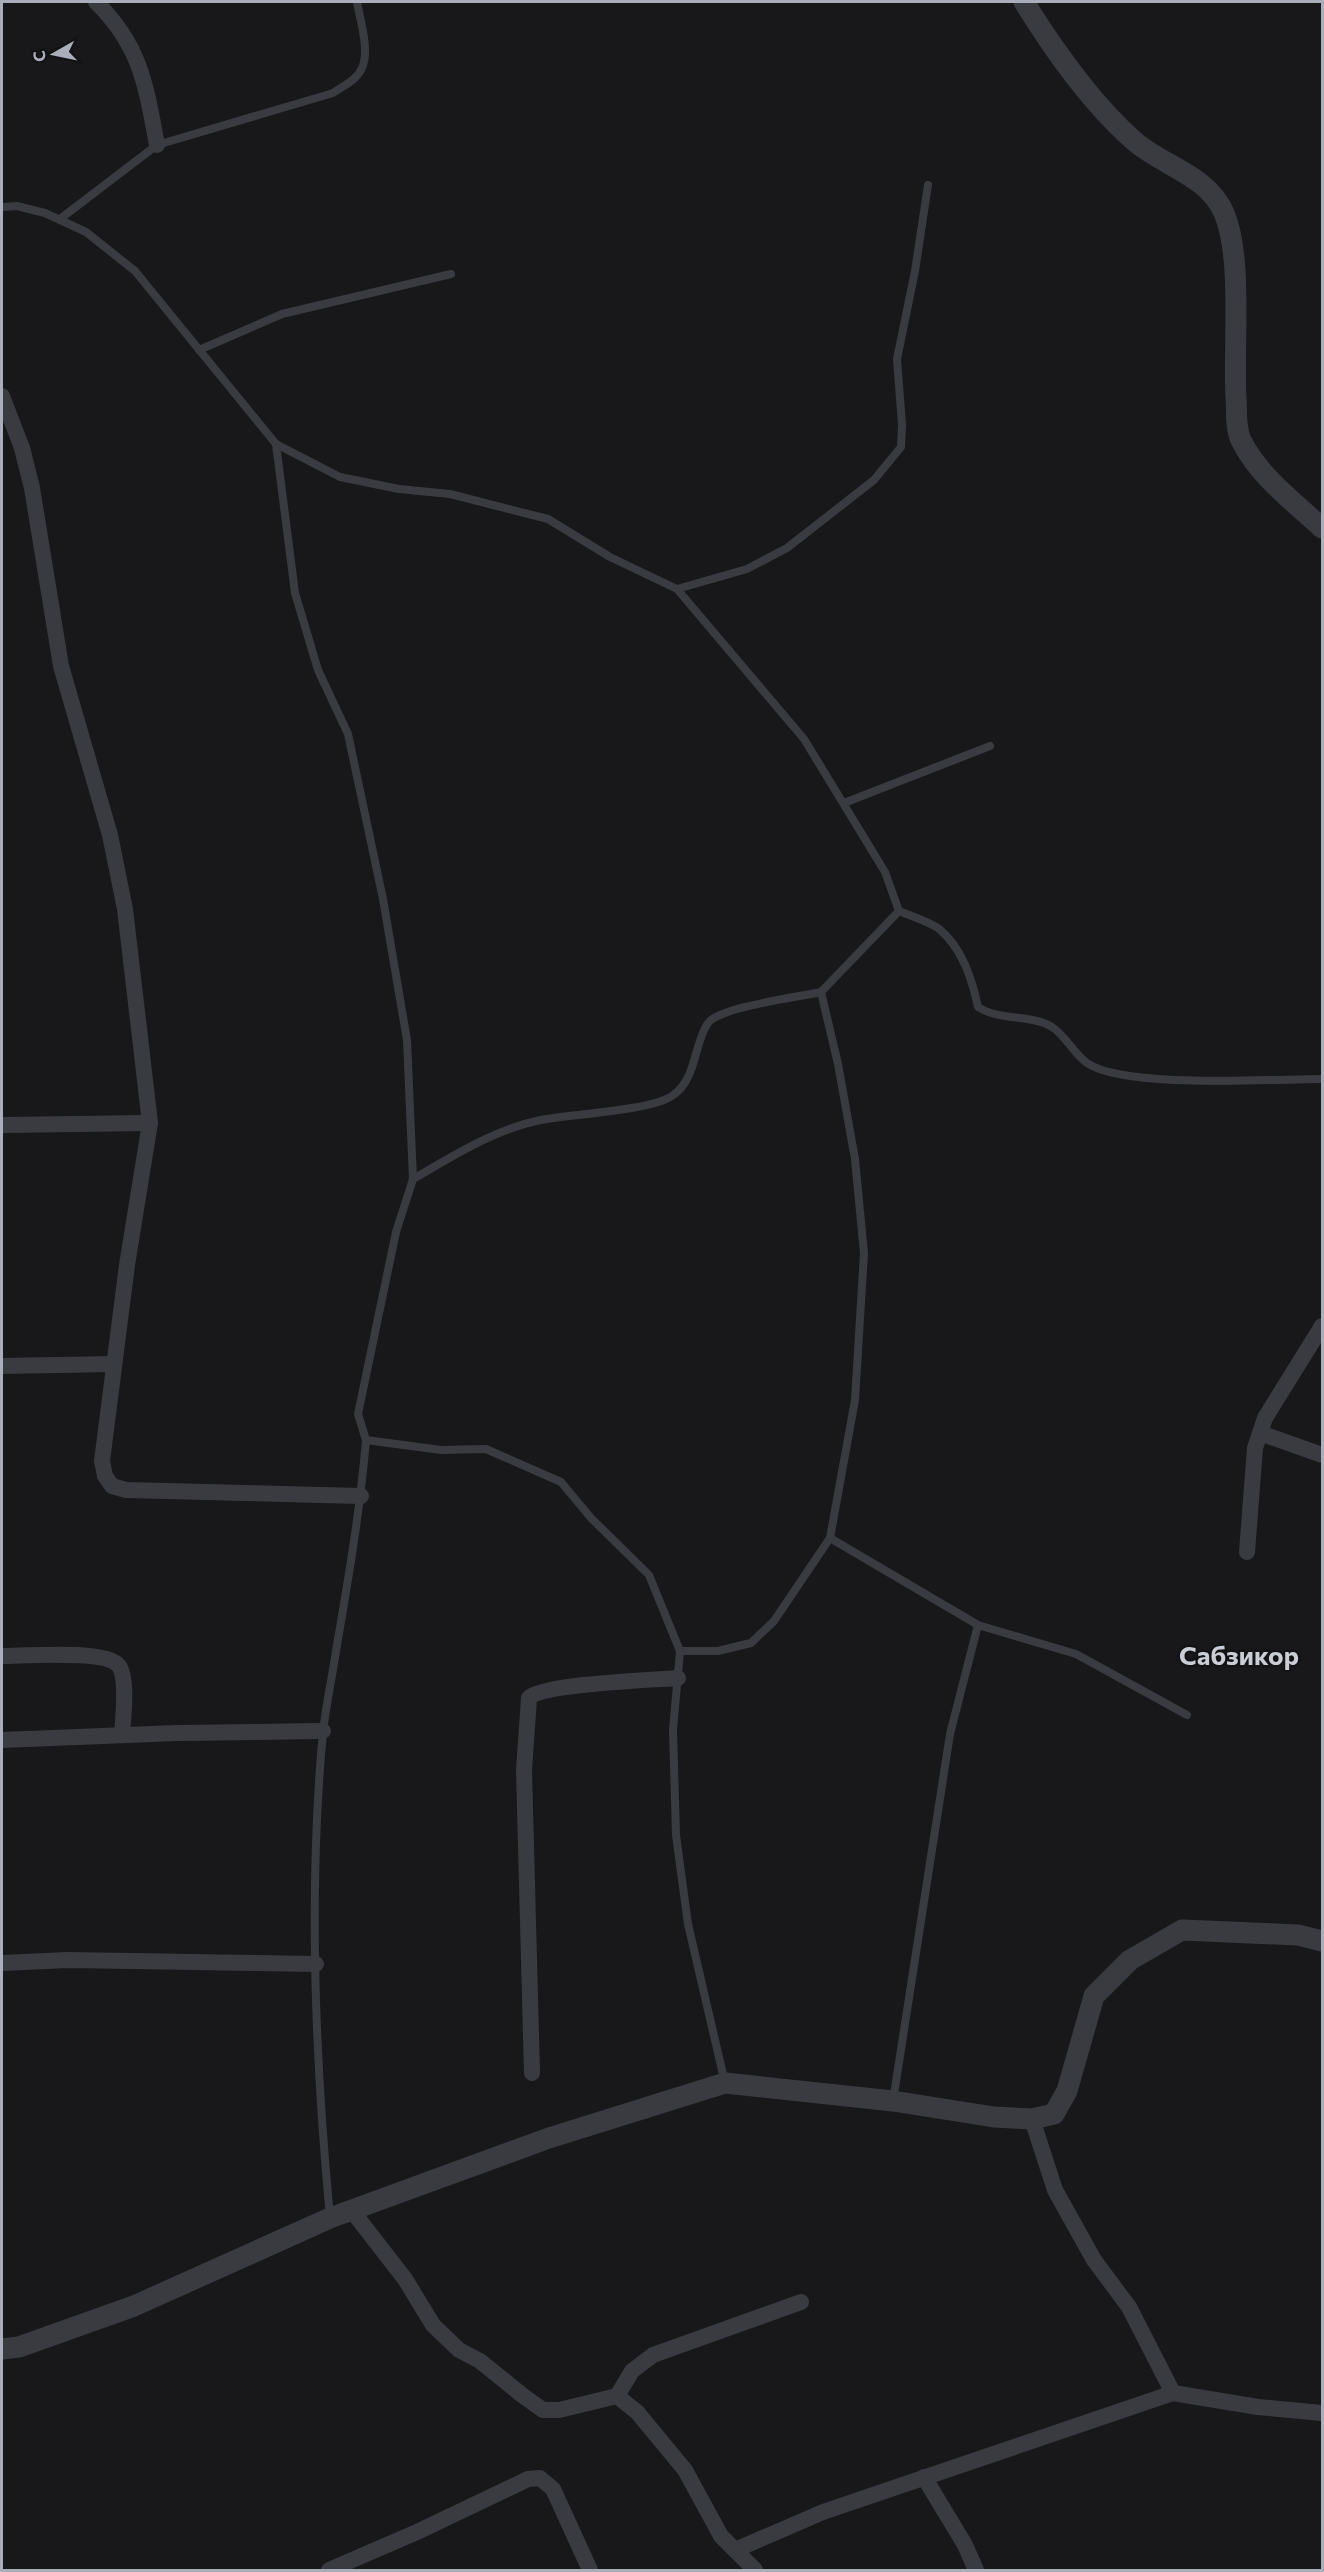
<svg xmlns="http://www.w3.org/2000/svg" width="1324" height="2572" font-family="Commissioner,sans-serif">
<style>
.lines{fill:none;stroke-linecap:round;stroke-linejoin:round}
.service{stroke:#3a3b41;stroke-width:8}
.minor{stroke:#3a3b41;stroke-width:16}
.tertiary{stroke:#3a3b41;stroke-width:21}
.labels{text-anchor:middle;stroke-width:4.5;stroke-linejoin:round;paint-order:stroke}
.quarter-label{font-size:26px;font-weight:bold;fill:#cacdd6;stroke:#131315}
</style>
<rect width="100%" height="100%" fill="#18181a"/>
<g class="lines">
<g class="service">
<path d="M2,207L17,206L45,213L86,232L135,271L276,444L340,477L399,489L450,494L548,519L610,557L677,589L804,739L885,872L899,911L821,992L838,1064L855,1159L864,1253L855,1400L830,1538L774,1621L751,1643L718,1651H680"/>
<path d="M60,219L157,145L333,93C343,86 357,80 362,68C370,50 360,20 357,2"/>
<path d="M199,350L282,314L451,274"/>
<path d="M276,444L295,593L318,670L348,734L383,899L407,1040L413,1179L396,1232L358,1414L366,1440L441,1450L486,1449L561,1482L591,1518L649,1575L680,1651L673,1730L676,1835L688,1924L725,2083"/>
<path d="M677,589L747,569L787,548L874,480L901,447L902,425L897,359L915,271L928,185"/>
<path d="M844,803L990,746"/>
<path d="M899,911C911,916 927,921 938,928C962,947 972,979 978,1007C1000,1021 1030,1014 1052,1027C1066,1036 1074,1054 1087,1063C1125,1089 1272,1079 1322,1079"/>
<path d="M413,1179C453,1156 495,1129 541,1120C571,1114 649,1111 672,1096C697,1080 694,1042 708,1023C720,1007 799,997 821,992"/>
<path d="M830,1538L978,1625L950,1734L893,2101"/>
<path d="M978,1625L1076,1654L1187,1715"/>
<path d="M330,2217C315,2059 308,1890 323,1732C326,1705 332,1678 336,1651C348,1581 360,1511 366,1440"/>
</g>
<g class="minor">
<path d="M96,2C141,46 146,86 157,145"/>
<path d="M2,396L22,448L32,488L61,666L110,835L125,909L150,1123L127,1265L102,1461L105,1476L112,1486L126,1490L361,1496"/>
<path d="M2,1125L150,1123"/>
<path d="M2,1366L113,1364"/>
<path d="M1260,1433L1322,1455"/>
<path d="M1247,1552L1255,1448L1265,1418L1322,1326"/>
<path d="M2,1656C24,1656 107,1649 119,1666C128,1679 123,1719 122,1735"/>
<path d="M2,1740L177,1733L323,1731"/>
<path d="M2,1963L68,1960L316,1964"/>
<path d="M532,2073L524,1770L529,1698C542,1684 652,1680 678,1678"/>
<path d="M1032,2119L1055,2190L1094,2260L1129,2307L1173,2393L1258,2407L1322,2413"/>
<path d="M353,2212L405,2279L433,2325L459,2350L480,2361L522,2395L543,2410H559L617,2396L637,2412L685,2470L721,2536L755,2570"/>
<path d="M617,2396L632,2371L653,2355L801,2302"/>
<path d="M924,2477L965,2545L976,2570"/>
<path d="M735,2550L823,2512L1173,2393"/>
<path d="M329,2570L417,2532L528,2479L540,2478L553,2489L590,2570"/>
</g>
<g class="tertiary">
<path d="M1024,2C1054,50 1090,102 1133,140C1162,166 1208,175 1224,213C1243,257 1233,347 1236,398C1237,411 1235,430 1242,442C1259,476 1295,503 1322,528"/>
<path d="M2,2349L19,2347L134,2306L330,2218L549,2138L725,2083L893,2101L994,2117L1032,2119L1054,2114L1067,2091L1094,1996L1130,1960L1182,1930L1298,1935L1322,1941"/>
</g>
</g>
<g class="labels">
<g class="quarter-label">
<text x="1239" y="1665">Сабзикор</text>
</g>
</g>
<rect width="1324" height="2572" fill="none" stroke="#a9aeba" stroke-width="6"/>
<g transform="translate(54 54) rotate(261)" stroke="#131315" stroke-width="4.5" paint-order="stroke">
<path d="M0-4.5L10 22L0 15L-10 22Z" fill="#a9aeba"/>
<text y="-9" font-size="16" font-weight="bold" text-anchor="middle" fill="#a9aeba">С</text>
</g>
</svg>
